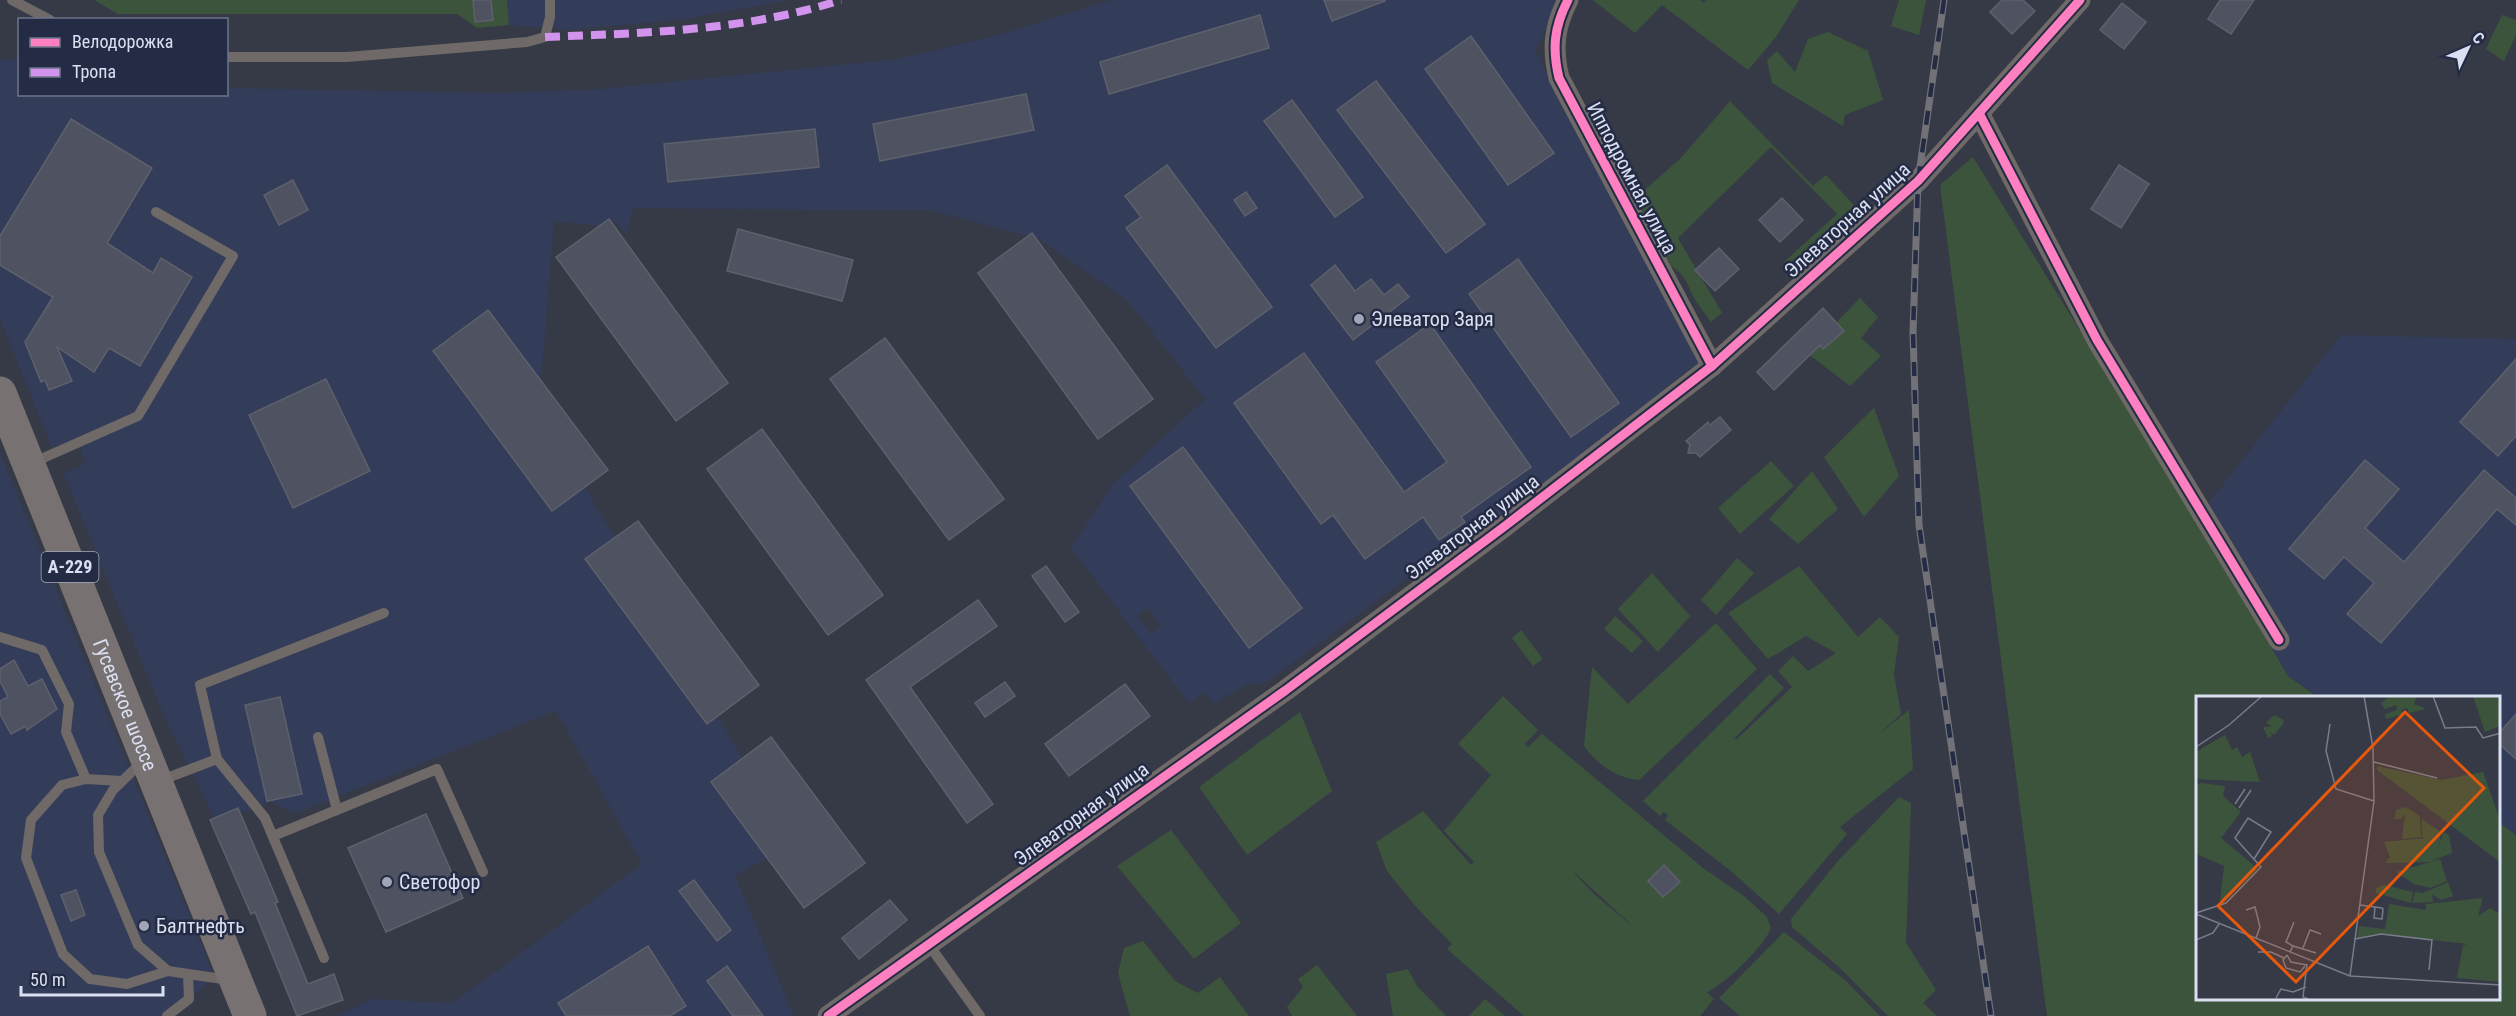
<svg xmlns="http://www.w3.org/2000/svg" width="2516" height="1016" font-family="'Roboto Condensed',sans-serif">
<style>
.built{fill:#333c59;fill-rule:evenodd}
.green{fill:#3c543c;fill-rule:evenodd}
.building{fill:#4e5261;stroke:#5e616c;stroke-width:1.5}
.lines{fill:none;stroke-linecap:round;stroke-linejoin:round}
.service{stroke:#6f6967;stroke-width:10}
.minor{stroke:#6f6967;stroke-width:21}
.trunk{stroke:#787172;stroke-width:33}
.rail-casing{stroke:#727177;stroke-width:7}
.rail{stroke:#242c45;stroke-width:4.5;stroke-dasharray:14;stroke-linecap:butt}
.quiet{stroke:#d193ec;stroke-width:8;stroke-dasharray:15 8;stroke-linecap:butt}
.cycleway-casing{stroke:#242c45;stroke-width:13}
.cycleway{stroke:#ff80c0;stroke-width:9}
.poi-dot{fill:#a1a6b6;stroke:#242c45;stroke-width:2}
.labels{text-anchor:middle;stroke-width:5;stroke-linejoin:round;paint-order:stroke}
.shield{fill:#242c45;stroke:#a3aabd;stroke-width:1.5}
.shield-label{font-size:18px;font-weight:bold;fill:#dae0f1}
.street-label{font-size:20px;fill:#dae0f1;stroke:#242c45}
.poi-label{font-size:20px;fill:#dae0f1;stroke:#242c45;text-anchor:start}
.inset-road{fill:none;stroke:#787c8b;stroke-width:1.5}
.view{fill:#e8590c;fill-opacity:0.15;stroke:#e8590c;stroke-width:3}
.inset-edge{fill:none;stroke:#dae0f1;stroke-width:3}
</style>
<rect width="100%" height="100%" fill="#363a47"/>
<g class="built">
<path d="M507,0H790L685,19L570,30L509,25Z"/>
<path d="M1111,0H1562L1535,50L1699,363L1666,387L1647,407L1497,519L1489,522L1486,520L1271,679L1261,684H1248L1214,703L1205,692L1189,703L1071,548L1113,484L1205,399L1126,299L1037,238L932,211L633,208L626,235L616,221L608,227L554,221L539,408L792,844L735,876L794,1016H337L372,999L453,1003L642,864L556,711L293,814L272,802L216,822L165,718L63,473L85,464L78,443L53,451L0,319V59L19,61L20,94H226L227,88L500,93L601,89L898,59L998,35ZM1148,608L1161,626L1151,634L1137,616Z"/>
<path d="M2341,335L2516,339V835L2500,823V698H2319L2288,676L2196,519Z"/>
<path d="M0,452L215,978L167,1016H0Z"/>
</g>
<g class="green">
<path d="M94,0H507L509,25L477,28L457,14H118Z"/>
<path d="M1593,0H1700L1704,3L1706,0H1799L1776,37L1748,70L1662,5L1635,33Z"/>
<path d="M1899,0H1926L1919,35L1891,26Z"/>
<path d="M2502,15L2516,20V35L2504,61L2486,49Z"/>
<path d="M1828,32L1868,51L1883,100L1845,115L1843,126L1772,83L1767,60L1777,51L1795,72L1808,39Z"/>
<path d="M1730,101L1813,186L1826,175L1863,215L1797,278L1783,263L1837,214L1771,147L1678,238L1722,313L1711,322C1705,313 1696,303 1692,294C1687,282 1684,274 1672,267L1633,200L1681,158Z"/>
<path d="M1973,157L2196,519L2288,676L2319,698H2198V1000H2500V823L2516,835V1016H2047L1940,185Z"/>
<path d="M1860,298L1878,317L1861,338L1881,356L1850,386L1807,353Z"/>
<path d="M1874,408L1899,476L1864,517L1824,457Z"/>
<path d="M1771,461L1794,486L1740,534L1718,508Z"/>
<path d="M1812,471L1838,509L1798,544L1769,519Z"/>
<path d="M1737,558L1754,573L1716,615L1701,600Z"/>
<path d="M1799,566L1858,637L1880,617L1899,637L1894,674L1901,714L1878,735L1909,710L1913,769L1840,827L1847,834L1779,914L1731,871L1665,820L1668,815L1663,812L1660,816L1643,801L1770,674L1784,688L1735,738L1732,735L1736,740L1792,687L1778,671L1793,656L1808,671L1836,653L1806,636L1768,659L1728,613Z"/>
<path d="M1652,573L1690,616L1658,652L1618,609Z"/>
<path d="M1615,616L1643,641L1632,653L1604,629Z"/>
<path d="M1716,623L1757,669L1639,780C1616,778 1598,765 1584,746L1592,667L1628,704Z"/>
<path d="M1521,630L1543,659L1533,666L1512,638Z"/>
<path d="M1503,696L1538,730L1525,744L1528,747L1542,734L1703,868L1744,896L1766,916L1771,927C1768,943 1722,987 1707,992L1714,999L1700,1016H1524L1447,949L1452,944L1417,908L1387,871L1376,842L1423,811L1471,865L1474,862L1444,831L1491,775L1458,744ZM1574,873H1575L1637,930L1595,895Z"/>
<path d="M1300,712L1332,791L1247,855L1199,787Z"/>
<path d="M1899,797L1911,803L1906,943L1936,990L1923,1003L1937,1016H1888L1841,969L1792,927L1791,919L1838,861Z"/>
<path d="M1171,830L1241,923L1194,959L1117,866Z"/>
<path d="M1784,932L1845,980L1880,1016H1740L1719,998Z"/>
<path d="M1143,941L1175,981L1198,993L1220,977L1249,1016H1130L1118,973L1124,948Z"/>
<path d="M1317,965L1357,1016H1292L1287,1007L1303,987L1298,979Z"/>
<path d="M1408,969L1417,986L1446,1016H1393L1386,974Z"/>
<path d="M1485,999L1505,1016H1469Z"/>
</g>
<g class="building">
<path d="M473,0H491L493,20L475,22Z"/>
<path d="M1324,0H1384L1385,1L1332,21Z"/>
<path d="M2002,0H2023L2035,11L2012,34L1990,12Z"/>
<path d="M2220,0H2254L2231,34L2208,19Z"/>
<path d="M2122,3L2146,22L2124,49L2100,30Z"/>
<path d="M1260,15L1269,48L1109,94L1100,62Z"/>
<path d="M1471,36L1554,153L1508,185L1425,69Z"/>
<path d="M1376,81L1485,224L1446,253L1337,110Z"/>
<path d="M1026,94L1034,130L880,161L873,124Z"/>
<path d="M1292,100L1363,197L1335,217L1264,121Z"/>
<path d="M71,119L152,168L107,243L153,273L161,258L192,277L140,366L109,348L94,372L57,347L72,381L49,390L45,380L41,382L25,342L53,297L0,265V236Z"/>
<path d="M815,129L819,167L668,182L664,144Z"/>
<path d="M1167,165L1272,307L1216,348L1126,228L1141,217L1125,196Z"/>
<path d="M2119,165L2149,184L2121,228L2091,209Z"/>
<path d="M293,180L308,210L279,225L264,195Z"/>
<path d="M1246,192L1257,208L1245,216L1234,200Z"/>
<path d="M1782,198L1803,220L1780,242L1759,220Z"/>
<path d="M609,219L728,383L676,421L556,257Z"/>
<path d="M738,229L853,260L842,301L727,271Z"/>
<path d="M1032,233L1153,399L1098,439L978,273Z"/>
<path d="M1719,248L1739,269L1715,291L1695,270Z"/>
<path d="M1518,259L1619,403L1571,437L1469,294Z"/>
<path d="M1335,265L1355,291L1371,279L1384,295L1398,284L1409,297L1353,340L1311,285Z"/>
<path d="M1823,308L1844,331L1823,349L1820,345L1774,390L1757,372Z"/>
<path d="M488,310L608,470L552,511L433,351Z"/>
<path d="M1430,324L1531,467L1461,517L1465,522L1439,540L1423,517L1365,559L1333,515L1321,524L1234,403L1304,353L1404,492L1447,462L1376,362Z"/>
<path d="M885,338L1004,499L949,540L830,379Z"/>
<path d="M2516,359V436L2498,456L2460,422Z"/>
<path d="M326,379L370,471L293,508L249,415Z"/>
<path d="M1720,417L1731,430L1700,457L1696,453H1688L1690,445L1686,441L1708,422L1710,425Z"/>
<path d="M762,429L883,595L828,635L707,469Z"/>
<path d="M1183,447L1302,608L1249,648L1130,486Z"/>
<path d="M2365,460L2399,489L2365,528L2404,562L2484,470L2516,498V525L2497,509L2381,643L2347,614L2374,583L2344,557L2324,579L2289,549Z"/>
<path d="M638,521L759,685L707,724L585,559Z"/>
<path d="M1046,566L1079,612L1065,622L1032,576Z"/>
<path d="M978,600L997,626L910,687L993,804L967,823L866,680Z"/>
<path d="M14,660L28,686L42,679L57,709L27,730L26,726L11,734L0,714V701L8,697L0,681V669Z"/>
<path d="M1005,682L1015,696L985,717L975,703Z"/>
<path d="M1125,684L1150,716L1069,776L1045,744Z"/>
<path d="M280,697L302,794L267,801L245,705Z"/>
<path d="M2516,714V759L2499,744V733Z"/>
<path d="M771,737L865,863L804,908L711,782Z"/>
<path d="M238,808L278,902L275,903L308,984L334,974L343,1000L297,1016L255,912L251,914L210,820Z"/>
<path d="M426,814L463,898L386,932L348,848Z"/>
<path d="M1664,865L1680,882L1663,897L1648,881Z"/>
<path d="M694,880L731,930L717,941L679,891Z"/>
<path d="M76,890L85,915L71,921L61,895Z"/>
<path d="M890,900L907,920L859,959L842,938Z"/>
<path d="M648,946L686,1006L670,1016H566L558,1003Z"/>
<path d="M727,966L763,1016H733L707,981Z"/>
</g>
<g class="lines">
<g class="service">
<path d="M12,0L50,20"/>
<path d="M226,57H347L527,42L545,37L550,17V0"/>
<path d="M32,463L138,416L233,256L156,212"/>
<path d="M0,637L42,650L69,704L66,732L86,779"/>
<path d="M318,737L337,810"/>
<path d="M217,759L200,685L384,613"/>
<path d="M144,760L113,790L98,815L99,852L138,945L168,971L229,980"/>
<path d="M122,781L86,779L62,785L31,820L26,858L63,954L90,979L127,984L168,971"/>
<path d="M159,781L217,759L265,818L324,958"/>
<path d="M273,836L437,769L483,872"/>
<path d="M929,945L980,1016"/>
<path d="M167,1016L189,999L188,975"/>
</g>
<g class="minor">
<path d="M1568,0C1554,27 1552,49 1559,78L1712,366"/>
<path d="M1979,113L2097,340L2279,640"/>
<path d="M828,1016L1286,690L1505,526L1712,366L1918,181L2080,0"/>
</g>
<path class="trunk" id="s1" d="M0,393L250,1016"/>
<defs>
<path id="rail" d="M1944,0L1918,181L1913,333L1919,525L1991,1016"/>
</defs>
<use href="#rail" class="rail-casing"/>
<use href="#rail" class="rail"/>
<path class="quiet" d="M545,37C645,33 746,31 841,0"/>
<defs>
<g id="cycleway">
<path d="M1568,0C1554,27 1552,49 1559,78L1712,366"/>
<path d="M1979,113L2097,340L2279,640"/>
<path d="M828,1016L1286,690L1505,526L1712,366L1918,181L2080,0"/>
</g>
</defs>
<use href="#cycleway" class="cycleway-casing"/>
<use href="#cycleway" class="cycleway"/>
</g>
<g class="poi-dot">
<circle cx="1359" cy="319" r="6"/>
<circle cx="387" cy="882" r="6"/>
<circle cx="144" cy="926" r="6"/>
</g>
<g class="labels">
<rect class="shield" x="41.5" y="552" width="57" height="30" rx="4.5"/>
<g class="shield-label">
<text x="70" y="573">А-229</text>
</g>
<g class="street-label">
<text transform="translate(1632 178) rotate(62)" y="7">Ипподромная улица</text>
<text transform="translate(1847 220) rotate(-42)" y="7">Элеваторная улица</text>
<text transform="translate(1472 527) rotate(-37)" y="7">Элеваторная улица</text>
<text dy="7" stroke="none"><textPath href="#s1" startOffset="336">Гусевское шоссе</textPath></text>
<text transform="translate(1081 814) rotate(-36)" y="7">Элеваторная улица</text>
</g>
<g class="poi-label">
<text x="1371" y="326">Элеватор Заря</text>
<text x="399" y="889">Светофор</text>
<text x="156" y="933">Балтнефть</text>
</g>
</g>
<g transform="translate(2196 696)">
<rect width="304" height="304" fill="#363a47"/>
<path d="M194,0H221L218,8L230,13L213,17L211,12L205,14L208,18L190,23L189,18L201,14L200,9L189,13L185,7ZM277,0H304V30L289,36ZM78,19L88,24L87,28L78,39L74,36L76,40L72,42L67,31L76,30L70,27ZM29,39L36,54L41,51L46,61L54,56L64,86L0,83V56ZM181,70L245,84L287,76L304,124V166L181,74ZM5,87L29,90L27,100L45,116L25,142L62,173L32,202L24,205L28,170L0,158V89ZM210,111L224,120L225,141L206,143L209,118L205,123H198L200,114ZM226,123L245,136L243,150L247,136L253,139L256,157L233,166L189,167L194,161L188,146L230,142L226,141ZM244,163L251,185L234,192L218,188L200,176ZM252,186L257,200L245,204L236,198L237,206L216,207L219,196L227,197ZM188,189L217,196L215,207L180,197V192ZM287,202L282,220L294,212L304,218V286L261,282L267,249L272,248L183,238L161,243L163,230L189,233L193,208L230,214V208Z" fill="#3c543c"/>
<path class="inset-road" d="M237,0L249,32L280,31L287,42L305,37M134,28L130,55L140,93L178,105M0,51L33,29L66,0M178,66L241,82M39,108L49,93M43,112L55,94M164,209L186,212L187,213L186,223L178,222L179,211M50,214L59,211L64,231L60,242M0,217L30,207L65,171L39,142L52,122L75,136L58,163M0,218L154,280L305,289M159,243L185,238L236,244L233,274M0,244L17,237L23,228M97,250L90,246L98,226M107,252L114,234L125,238M62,256H75L88,262M94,256L97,250L120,257M91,259L87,264L90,272L104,276L109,270M91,259L95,266L111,269M111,268L107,301L114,304M154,280L178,105L177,52L168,0M80,302L85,293L97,296L110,291"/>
<path class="view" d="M209,16L288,92L100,286L22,210Z"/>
<rect width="304" height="304" class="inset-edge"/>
</g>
<rect x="18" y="18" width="210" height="78" fill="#242c45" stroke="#6d748a" stroke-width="1.5"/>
<rect x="30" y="38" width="30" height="9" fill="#ff80c0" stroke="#6d748a" stroke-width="1.5"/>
<text x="72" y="48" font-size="18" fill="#dae0f1">Велодорожка</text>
<rect x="30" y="68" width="30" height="9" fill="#d193ec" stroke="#6d748a" stroke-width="1.5"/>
<text x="72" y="78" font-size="18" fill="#dae0f1">Тропа</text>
<g transform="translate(2468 48) rotate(46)" stroke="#242c45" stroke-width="4.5" paint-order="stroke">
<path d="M0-4.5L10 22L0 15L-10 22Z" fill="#dae0f1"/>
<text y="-9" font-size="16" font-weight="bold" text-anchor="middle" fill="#dae0f1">С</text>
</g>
<path d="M21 986v9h142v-9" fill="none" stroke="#dae0f1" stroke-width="3"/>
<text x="30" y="986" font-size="18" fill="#dae0f1" stroke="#242c45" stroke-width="4.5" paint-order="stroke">50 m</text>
</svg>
